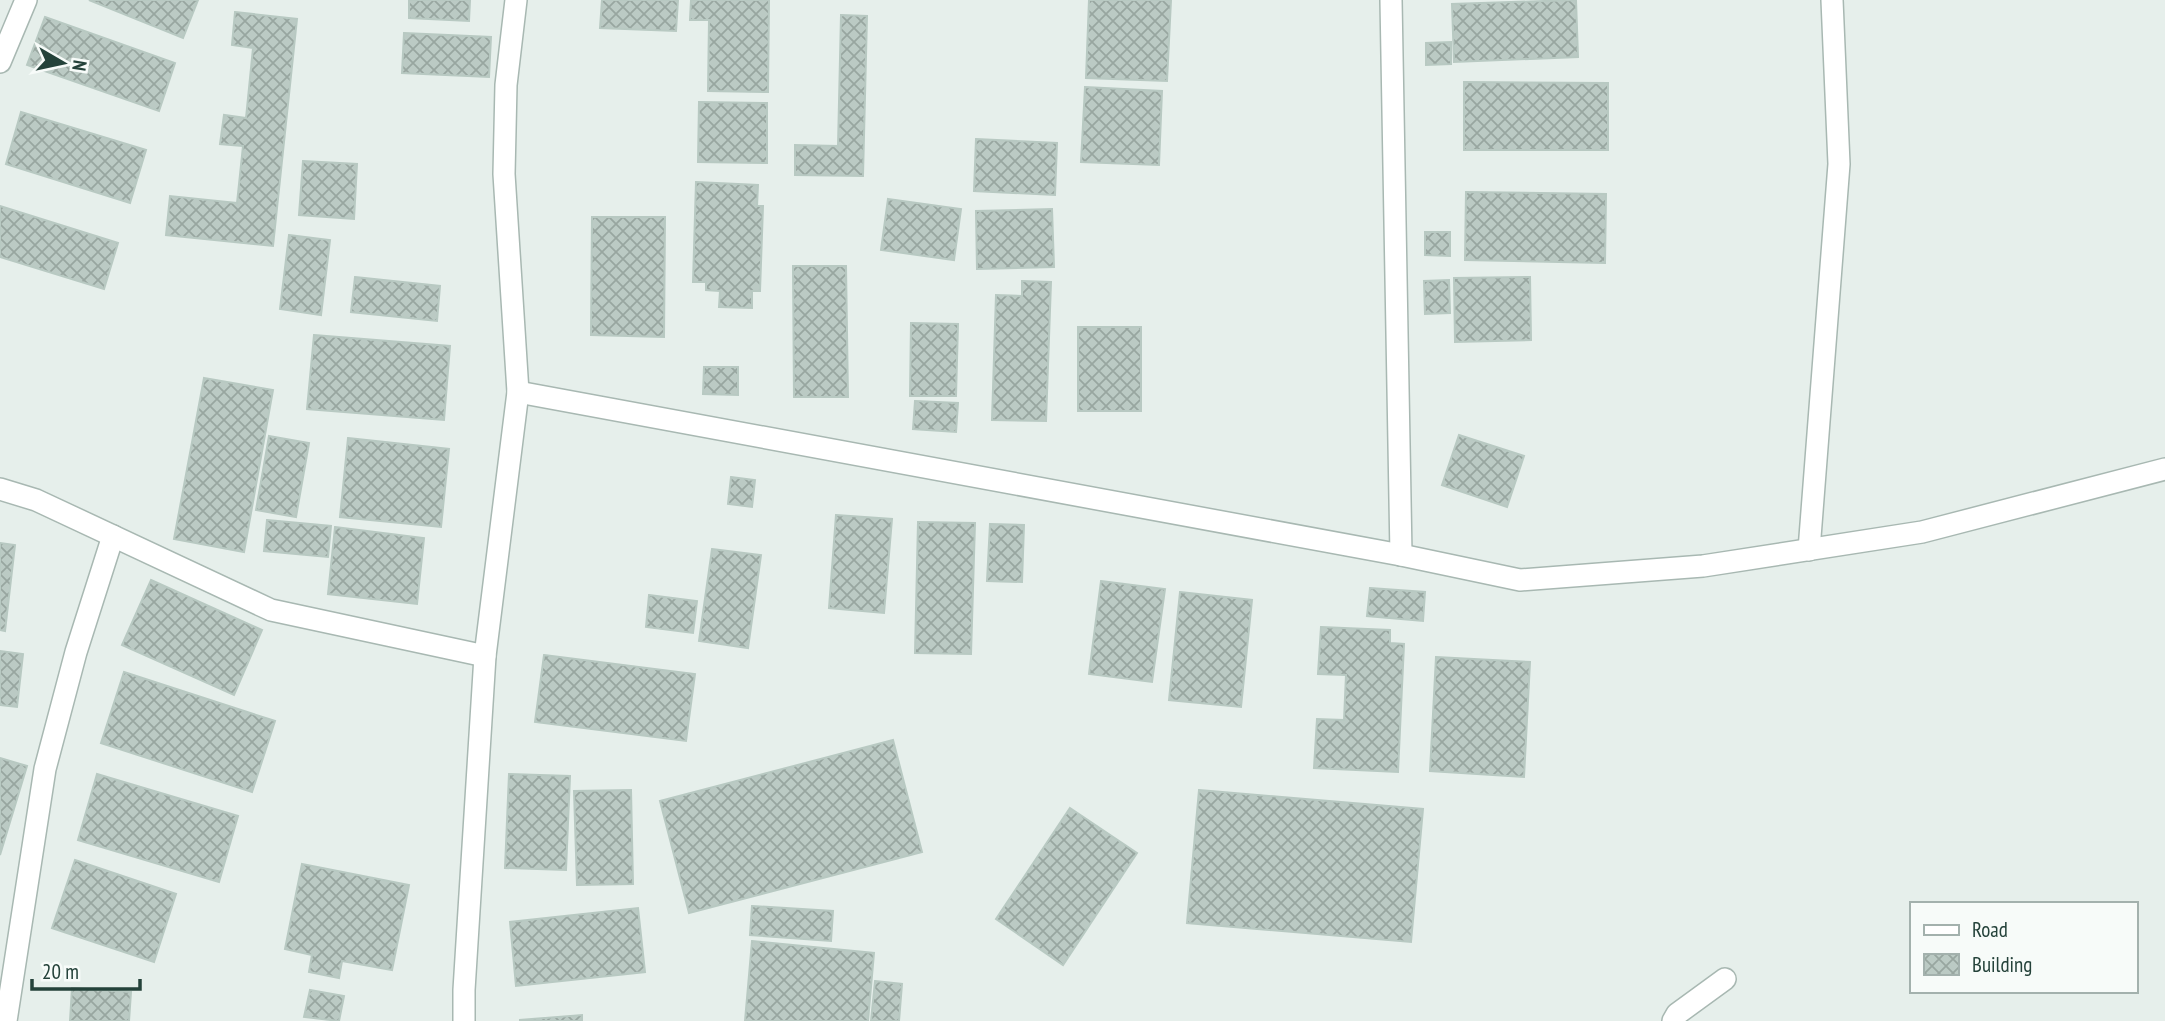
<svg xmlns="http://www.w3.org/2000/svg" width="2165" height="1021" font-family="'PT Sans Narrow',sans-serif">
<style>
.building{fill:url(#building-cross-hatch);stroke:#b8c9c2;stroke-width:2}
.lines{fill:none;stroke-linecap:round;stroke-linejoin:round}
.street-casing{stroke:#a8b8b2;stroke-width:24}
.street{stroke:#fff;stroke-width:21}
</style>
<defs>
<pattern id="building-cross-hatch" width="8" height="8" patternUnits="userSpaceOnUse" patternTransform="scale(1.75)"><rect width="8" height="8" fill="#bbcac4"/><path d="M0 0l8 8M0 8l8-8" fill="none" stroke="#98a6a0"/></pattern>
</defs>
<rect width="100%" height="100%" fill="#e6efeb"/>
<g class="building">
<path d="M89,0H198L183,38Z"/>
<path d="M409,0H470L469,21L409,18Z"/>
<path d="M602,0H678L676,31L600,28Z"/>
<path d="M691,0H769L768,92L708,91L709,20H690Z"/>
<path d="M1089,0H1171L1167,81L1086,78Z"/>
<path d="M1576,0L1578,57L1454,62L1452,4Z"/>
<path d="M235,12L297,19L273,246L166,235L170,196L237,203L243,146L220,144L224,115L246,118L253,48L232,45Z"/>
<path d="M841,15L867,16L863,176L795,175V145L838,146Z"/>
<path d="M45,17L175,63L159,111L27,65Z"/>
<path d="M404,33L491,37L489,77L402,73Z"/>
<path d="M1451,42V64L1426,65V43Z"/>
<path d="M1464,82L1608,83V150H1464Z"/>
<path d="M1085,87L1162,91L1159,165L1081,162Z"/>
<path d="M699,102L767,103V163L698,162Z"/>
<path d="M21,112L146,150L130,203L6,164Z"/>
<path d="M976,139L1057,143L1055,195L974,191Z"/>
<path d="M303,161L357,164L354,219L299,215Z"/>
<path d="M696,182L758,185L757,206H763L760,291H752V308L719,307L720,291L706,290V282H693Z"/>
<path d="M1466,192L1606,194L1605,263L1465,260Z"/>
<path d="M888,199L961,209L954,260L881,250Z"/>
<path d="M0,206L118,243L104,289L0,257Z"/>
<path d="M1052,209L1054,267L977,269L976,211Z"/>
<path d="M592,217H665L664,337L591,335Z"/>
<path d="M1425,232H1450V256L1425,255Z"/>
<path d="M289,235L330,240L321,315L280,309Z"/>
<path d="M793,266H846L848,397H794Z"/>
<path d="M355,277L440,286L437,321L351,312Z"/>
<path d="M1530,277L1531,340L1455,342L1454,278Z"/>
<path d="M1449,280L1450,313L1425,314L1424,281Z"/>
<path d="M1022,281L1051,282L1046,421L992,420L996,295L1022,296Z"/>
<path d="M911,323L958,324L956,396H910Z"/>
<rect x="1078" y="327" width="63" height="84"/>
<path d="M314,335L450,346L444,420L307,409Z"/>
<path d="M704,367H738V395L703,394Z"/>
<path d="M204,378L273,390L244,552L174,539Z"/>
<path d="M915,401L958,403L956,432L913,429Z"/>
<path d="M1459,435L1524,456L1507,507L1442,485Z"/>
<path d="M269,436L309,443L296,517L256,510Z"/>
<path d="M348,438L449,449L441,527L340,517Z"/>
<path d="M731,477L755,480L752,507L728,504Z"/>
<path d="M836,515L892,519L884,613L829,608Z"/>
<path d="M267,520L331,526L328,557L264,551Z"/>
<path d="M918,522L975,523L971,654L915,653Z"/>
<path d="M990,524L1024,525L1022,582L987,581Z"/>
<path d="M335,527L424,538L417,604L328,594Z"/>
<path d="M0,543L15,545L5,631L0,630Z"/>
<path d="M712,549L761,555L748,648L699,641Z"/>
<path d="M151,580L262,630L234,695L122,645Z"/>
<path d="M1101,581L1165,589L1152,682L1089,674Z"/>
<path d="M1370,588L1425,592L1423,621L1367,616Z"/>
<path d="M1180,592L1252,600L1241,707L1169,700Z"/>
<path d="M649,595L697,601L693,633L646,627Z"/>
<path d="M1321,627L1390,630V643L1404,644L1398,772L1314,768L1317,719L1344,720L1346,675L1318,674Z"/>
<path d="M0,651L23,654L17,707L0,705Z"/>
<path d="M544,655L695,674L686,741L535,722Z"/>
<path d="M1436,657L1530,662L1524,777L1430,771Z"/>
<path d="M124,672L275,721L252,792L101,743Z"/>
<path d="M893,740L922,852L689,913L660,801Z"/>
<path d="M0,758L27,766L0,855Z"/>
<path d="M97,774L238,816L219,882L78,840Z"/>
<path d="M509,774L570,776L566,870L505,868Z"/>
<path d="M631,790L633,884L577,885L574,791Z"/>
<path d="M1199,790L1423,809L1411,942L1187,923Z"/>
<path d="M1070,808L1137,853L1063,965L996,919Z"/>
<path d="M75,860L176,894L154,962L52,928Z"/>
<path d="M302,864L409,885L392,970L342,961L339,978L309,972L312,955L285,949Z"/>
<path d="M752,906L833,911L831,941L750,935Z"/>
<path d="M638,908L645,972L516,986L510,922Z"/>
<path d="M752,941L874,953L868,1021H745Z"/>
<path d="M875,981L902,984L899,1021H871Z"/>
<path d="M72,988L131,992L129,1021H70Z"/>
<path d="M310,990L344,996L339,1021L304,1017Z"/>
<path d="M582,1015V1021H520V1020Z"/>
</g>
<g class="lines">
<defs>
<g id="street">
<path d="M1391,0L1401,555"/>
<path d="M0,62L26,0"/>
<path d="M518,392L1401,555L1520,580L1703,566L1922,532L2165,469"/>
<path d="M0,489L36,500L271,610L485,656"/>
<path d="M1809,550L1839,164L1832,0"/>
<path d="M6,1021L45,769L76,652L113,536"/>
<path d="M464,1021V990L485,656L518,392L504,174L506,85L516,0"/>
<path d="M1673,1021L1677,1014L1725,979"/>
</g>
</defs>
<use href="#street" class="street-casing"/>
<use href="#street" class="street"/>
</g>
<rect x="1910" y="902" width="228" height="91" fill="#f7fbf9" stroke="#a3b1ad" stroke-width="2"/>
<rect x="1924" y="925" width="35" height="10" fill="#ffffff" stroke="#a3b1ad" stroke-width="2"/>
<text x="1972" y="937" font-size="21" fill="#24423a">Road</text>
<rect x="1924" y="954" width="35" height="21" fill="url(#building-cross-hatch)" stroke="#a3b1ad" stroke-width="2"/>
<text x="1972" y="972" font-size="21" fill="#24423a">Building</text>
<g transform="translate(63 63) rotate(99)" stroke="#f7fbf9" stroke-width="5" paint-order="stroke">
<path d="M0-5L12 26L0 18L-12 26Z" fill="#24423a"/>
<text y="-10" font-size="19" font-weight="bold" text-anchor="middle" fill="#24423a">N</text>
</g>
<path d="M32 979v10h108v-10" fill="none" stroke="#24423a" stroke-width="3.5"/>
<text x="42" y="979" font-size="21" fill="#24423a" stroke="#f7fbf9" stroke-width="5" paint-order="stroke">20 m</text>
</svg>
